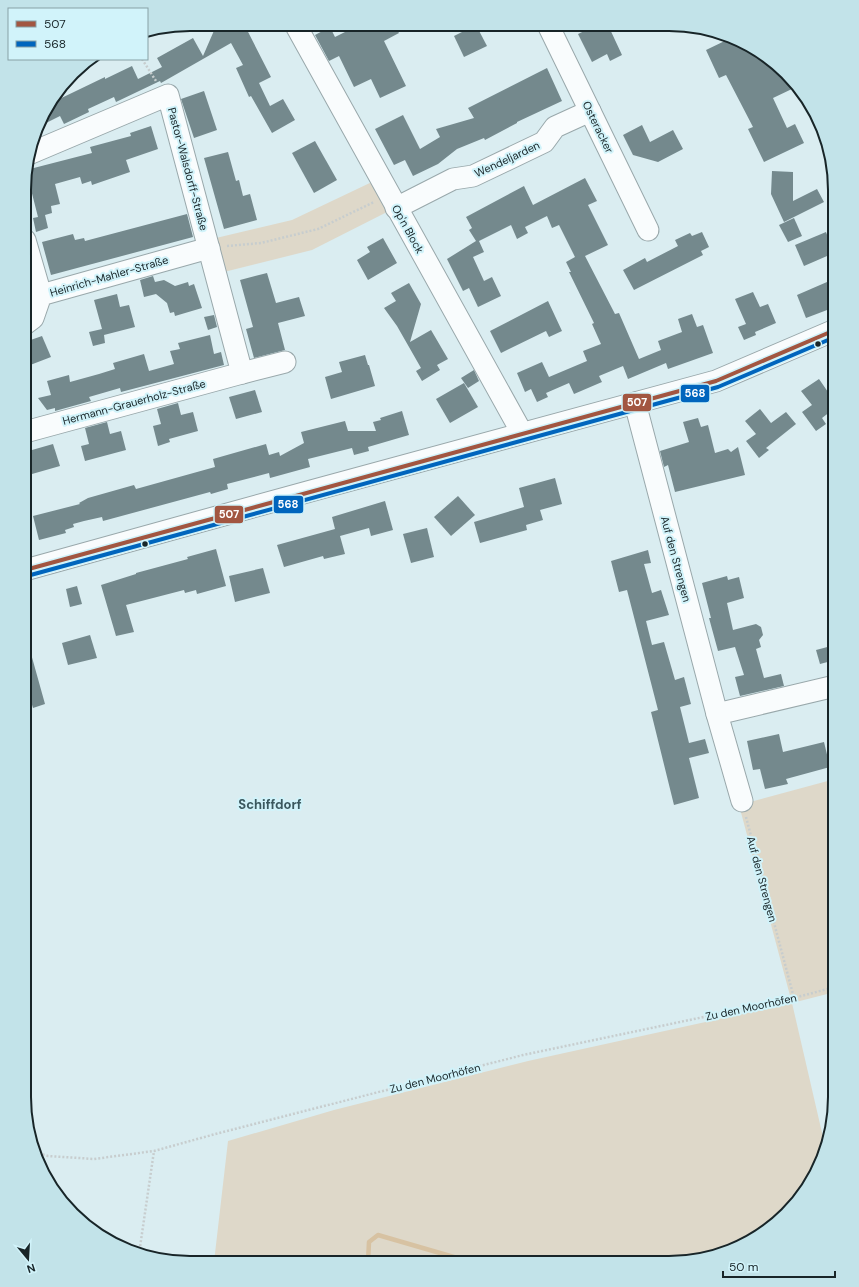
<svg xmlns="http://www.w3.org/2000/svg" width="859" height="1287" font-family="'DM Sans',sans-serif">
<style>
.green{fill:#ded8c9}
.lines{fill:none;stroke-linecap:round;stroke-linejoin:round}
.stream{stroke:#d7c2a2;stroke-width:4.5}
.building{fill:#74898d}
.minor-casing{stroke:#99a8ab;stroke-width:23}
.path{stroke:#c7cdce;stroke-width:2.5;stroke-dasharray:2 2;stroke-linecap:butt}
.minor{stroke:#f9fcfd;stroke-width:21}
.bus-1-casing{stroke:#d1f3fa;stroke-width:7}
.bus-2-casing{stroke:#d1f3fa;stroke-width:7}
.bus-1{stroke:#a25641;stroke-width:4}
.bus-2{stroke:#0065bd;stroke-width:4}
.bus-dot{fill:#182528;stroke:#d1f3fa;stroke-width:1.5}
.labels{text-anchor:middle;stroke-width:4;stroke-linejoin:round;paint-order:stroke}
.street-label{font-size:11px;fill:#182528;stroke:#d1f3fa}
.quarter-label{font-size:13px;font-weight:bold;fill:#3a585e;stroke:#d1f3fa}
.rim{fill:none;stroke:#182528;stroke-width:2}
.line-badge{stroke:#d1f3fa;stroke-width:1.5}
.badge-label{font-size:11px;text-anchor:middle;font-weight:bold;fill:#fff}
</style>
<rect width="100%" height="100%" fill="#daedf1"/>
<g class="green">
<path d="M374,181L391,210L312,250L224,272L216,238L292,220Z"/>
<path d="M835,779V992L792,1003L826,1150L807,1189L778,1222L732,1250L669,1263L214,1262L228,1141L334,1110L528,1061L792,1003L739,805Z"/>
</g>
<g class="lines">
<path class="stream" d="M368,1262L369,1242L378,1235L471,1262"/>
</g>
<g class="building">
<path d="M220,24H244L271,77L259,83L270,106L283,99L295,120L272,133L251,96L249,97L236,68L243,65L231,43L161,83L160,81L116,102L114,97L88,109L89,112L64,124L60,116L40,126L46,107L49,104L105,77V79L132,66L138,79L162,67L157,58L193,38L203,56L216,26Z"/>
<path d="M361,24L394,25L399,33L384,41L406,86L380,98L371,79L354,87L339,56L329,61L315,35L330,27L335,37Z"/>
<path d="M476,25L487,46L464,57L454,36Z"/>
<path d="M597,25H608L622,55L610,61L607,54L592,62L578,34Z"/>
<path d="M733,37L770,59L788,76L794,88L773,98L787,128L795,124L804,143L764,162L748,129L753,127L726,75L719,78L706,50Z"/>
<path d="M547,68L562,101L517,122V123L485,140L484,138L457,149L438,164L413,176L405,160L394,165L375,129L403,115L420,149L440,137L436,129L474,118L468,108Z"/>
<path d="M204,91L217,130L194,138L181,99Z"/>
<path d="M642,125L650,142L673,130L683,149L658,162L633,155L623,135Z"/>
<path d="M151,126L158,149L126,160L130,172L92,185L91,181L82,184L80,177L55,184L60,204L51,206L52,213L45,215L48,228L36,232L33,218L38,217L26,170L92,153L90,147L131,136L130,133Z"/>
<path d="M315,141L337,180L314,193L292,153Z"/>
<path d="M228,152L236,181L239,180L243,196L250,194L257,220L224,229L204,158Z"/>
<path d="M772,171L793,172V201L817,189L824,202L784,222L771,194Z"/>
<path d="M585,178L597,201L588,205L608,245L585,256L615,314L619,313L639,359L661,350L658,341L682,332L678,319L692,314L697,327L703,325L713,353L668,369L666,363L628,379L623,366L599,376L602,382L574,394L569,383L546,393L548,397L537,402L531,389L525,392L517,373L542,362L549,377L587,361L583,351L601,344L592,324L594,323L569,272H571L566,262L575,257L559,225L552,228L547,216L525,227L528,233L517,239L511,225L479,241L484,252L473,257L484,281L492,277L501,296L478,307L469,288L463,291L447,259L476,241L469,230L472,228L466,217L524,186L533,205Z"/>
<path d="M187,214L193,237L51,275L42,242L73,234L75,240L84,238L85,241Z"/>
<path d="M794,218L802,236L788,242L779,225Z"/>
<path d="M702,232L709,247L701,251L703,255L634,290L623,270L645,258L647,262L678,246L675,240L690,233L692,236Z"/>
<path d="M826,232L834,253L804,266L795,245Z"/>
<path d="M383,238L397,263L368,280L357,260L370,252L367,247Z"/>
<path d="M267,273L276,303L299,297L305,316L278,323L285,350L254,358L246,329L253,327L240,280Z"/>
<path d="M153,276L155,282L164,280L175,286L188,282L189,286L194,284L202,308L175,316L174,312L170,313L167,303L156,294L144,297L140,280Z"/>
<path d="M827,282L835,301V307L806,318L797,295Z"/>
<path d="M409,283L421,304L410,342L431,330L448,359L437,365L440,370L422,381L416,371L421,368L397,326L384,308L396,301L391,293Z"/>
<path d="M753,292L760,307L768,304L776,323L755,332L756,335L744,340L738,327L746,324L735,299Z"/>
<path d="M117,294L120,307L129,305L135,327L104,335L105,343L93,346L89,332L102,329L94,300Z"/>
<path d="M548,301L562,331L549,337L546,331L501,353L490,331Z"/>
<path d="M214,315L217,327L208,330L204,317Z"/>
<path d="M210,335L214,354L221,352L224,365L121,392L120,388L89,397L91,401L55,411V408L47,410L38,398L51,395L47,381L69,375L70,382L99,374L115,369L113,363L144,354L149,371L174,364L170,351L180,349L178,343Z"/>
<path d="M42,336L51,357L25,367V342Z"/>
<path d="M365,355L368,365H369L375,386L331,399L325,377L342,372L339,362Z"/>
<path d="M474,370L479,381L468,388L461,378Z"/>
<path d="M819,379L828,392L835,387V408L822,418L826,424L816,431L802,412L812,405L801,391Z"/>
<path d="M464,383L478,407L450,423L436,399Z"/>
<path d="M255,390L262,412L236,419L229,397Z"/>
<path d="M178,403L181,415L193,412L198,431L169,439L170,442L158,446L153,426L161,424L157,409Z"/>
<path d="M760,409L771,423L786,412L796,424L766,448L769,450L759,458L746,441L756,434L745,421Z"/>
<path d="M402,411L409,435L368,447L369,451L354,455L352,448L308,459L310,467L270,478L269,473L227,484L228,489L211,494L210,492L103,521L102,517L84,521L73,524L74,527L65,530L66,533L39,540L33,516L80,504L79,503L88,498L134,485L136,489L215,467L213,459L266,444L269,455L279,452L280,456L304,443L301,432L345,421L348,431H376L373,422L381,420L380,418Z"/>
<path d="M698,418L701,427L708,425L715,453L728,449L731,452L738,447L745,475L675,492L668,465L664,467L660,451L689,442L683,422Z"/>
<path d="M107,422L110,434L121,431L126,450L85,461L81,446L89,444L85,428Z"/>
<path d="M53,444L60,466L25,476V452Z"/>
<path d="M555,478L562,504L540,510L543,520L526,525L527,530L480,543L474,522L524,507L519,488Z"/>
<path d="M458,496L475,515L451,536L434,517Z"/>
<path d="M385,501L393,530L371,536L369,528L340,536L345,554L324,559L323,556L284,567L277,545L335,529L332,517Z"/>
<path d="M427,528L434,557L411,563L403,534Z"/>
<path d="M216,549L226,586L197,594L196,590L185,593L184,590L126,605L134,632L116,636L101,585L136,574V573L188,559L187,557Z"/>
<path d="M648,550L651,563L644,564L652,593L661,590L669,615L646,621L652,645L664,642L675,680L684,677L691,704L680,707L689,743L705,739L709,753L689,758L699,798L674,805L651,712L658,710L627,590L619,592L611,561Z"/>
<path d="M263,568L270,593L235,602L229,576Z"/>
<path d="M727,576L728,580L739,577L744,598L727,603L733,630L756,624L761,627L763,635L759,640L761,647L756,649L764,678L781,674L784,686L740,696L735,677L744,675L735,647L718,651L709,618H711L702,583Z"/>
<path d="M77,586L82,604L70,607L66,589Z"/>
<path d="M90,635L97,658L68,665L62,643Z"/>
<path d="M25,643H28L45,704L33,708L29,695L25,696Z"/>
<path d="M835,645V660L820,664L816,650Z"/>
<path d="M779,734L783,752L824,742L830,767L786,779L788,784L765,789L760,769L753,770L747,741Z"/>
</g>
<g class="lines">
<defs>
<g id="minor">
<path d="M295,24L522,433"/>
<path d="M548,25L648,230"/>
<path d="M396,208L453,179L473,176L544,142L555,127L590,111"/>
<path d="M25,240L41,295"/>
<path d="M25,324L33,318L41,295L209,248"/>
<path d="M242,373L285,362"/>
<path d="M635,403L717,714L742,801"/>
<path d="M25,432L242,373L168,95L31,153"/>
<path d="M25,570L307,492L716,381L835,330"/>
<path d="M717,714L835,686"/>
</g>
</defs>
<use href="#minor" class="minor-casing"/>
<g class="path">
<path d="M142,59L156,81"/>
<path d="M227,246L261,243L318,229L374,202"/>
<path d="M25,528L31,551"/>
<path d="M746,817L794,998"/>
<path d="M35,1152L48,1156L94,1159L154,1151L219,1133L523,1055L794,998L835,987"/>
<path d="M139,1254L154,1151"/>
</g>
<use href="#minor" class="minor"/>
<defs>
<path id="bus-1" d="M25,570L716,381L835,330"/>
<path id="bus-2" d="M27,576L718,387L835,337"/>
</defs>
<use href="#bus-1" class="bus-1-casing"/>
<use href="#bus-2" class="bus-2-casing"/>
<use href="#bus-1" class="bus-1"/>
<use href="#bus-2" class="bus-2"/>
</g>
<g class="bus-dot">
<circle cx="818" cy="344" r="3.5"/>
<circle cx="145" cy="544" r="3.5"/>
</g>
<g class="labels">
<g class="street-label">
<text transform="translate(598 127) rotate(64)" y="4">Osteracker</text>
<text transform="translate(507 159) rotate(-25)" y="4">Wendeljarden</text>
<text transform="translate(188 169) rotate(75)" y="4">Pastor-Walsdorff-Straße</text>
<text transform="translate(408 229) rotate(61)" y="4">Op'n Block</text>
<text transform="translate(109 276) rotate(-16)" y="4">Heinrich-Mahler-Straße</text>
<text transform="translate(134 402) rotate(-15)" y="4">Hermann-Grauerholz-Straße</text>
<text transform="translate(676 559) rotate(75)" y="4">Auf den Strengen</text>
<text transform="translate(762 879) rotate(75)" y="4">Auf den Strengen</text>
<text transform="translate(751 1007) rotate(-12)" y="4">Zu den Moorhöfen</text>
<text transform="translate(435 1078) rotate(-14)" y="4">Zu den Moorhöfen</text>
</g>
<g class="quarter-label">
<text x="270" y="809">Schiffdorf</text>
</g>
</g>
<path d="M0 0H859V1287H0ZM190 31H669A159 159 0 0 1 828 190V1097A159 159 0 0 1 669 1256H190A159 159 0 0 1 31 1097V190A159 159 0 0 1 190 31Z" fill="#c2e3e9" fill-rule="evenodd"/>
<path class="rim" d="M190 31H669A159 159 0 0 1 828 190V1097A159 159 0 0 1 669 1256H190A159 159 0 0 1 31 1097V190A159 159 0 0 1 190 31Z"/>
<g class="line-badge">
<rect x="680" y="384" width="30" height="19" rx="4" fill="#0065bd"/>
<rect x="622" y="393" width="30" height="19" rx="4" fill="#a25641"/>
<rect x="273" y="495" width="31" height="19" rx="4" fill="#0065bd"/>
<rect x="214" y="505" width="30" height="19" rx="4" fill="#a25641"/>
</g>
<g class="badge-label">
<text x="695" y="397">568</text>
<text x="637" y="406">507</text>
<text x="288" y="508">568</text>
<text x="229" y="518">507</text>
</g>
<rect x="8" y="8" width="140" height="52" fill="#d1f3fa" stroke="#87a1a6"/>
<rect x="16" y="21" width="20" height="6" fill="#a25641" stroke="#87a1a6"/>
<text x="44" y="28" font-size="12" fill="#182528">507</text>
<rect x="16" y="41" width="20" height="6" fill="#0065bd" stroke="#87a1a6"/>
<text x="44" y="48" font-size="12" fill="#182528">568</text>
<g transform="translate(28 1259) rotate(162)" stroke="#d1f3fa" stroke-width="3" paint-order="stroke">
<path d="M0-3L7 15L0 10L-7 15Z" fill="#182528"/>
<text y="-6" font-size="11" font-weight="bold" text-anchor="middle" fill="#182528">N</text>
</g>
<path d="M723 1271v6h112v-6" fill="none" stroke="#182528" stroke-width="2"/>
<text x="729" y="1271" font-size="12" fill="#182528" stroke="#d1f3fa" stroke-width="3" paint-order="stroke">50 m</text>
</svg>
